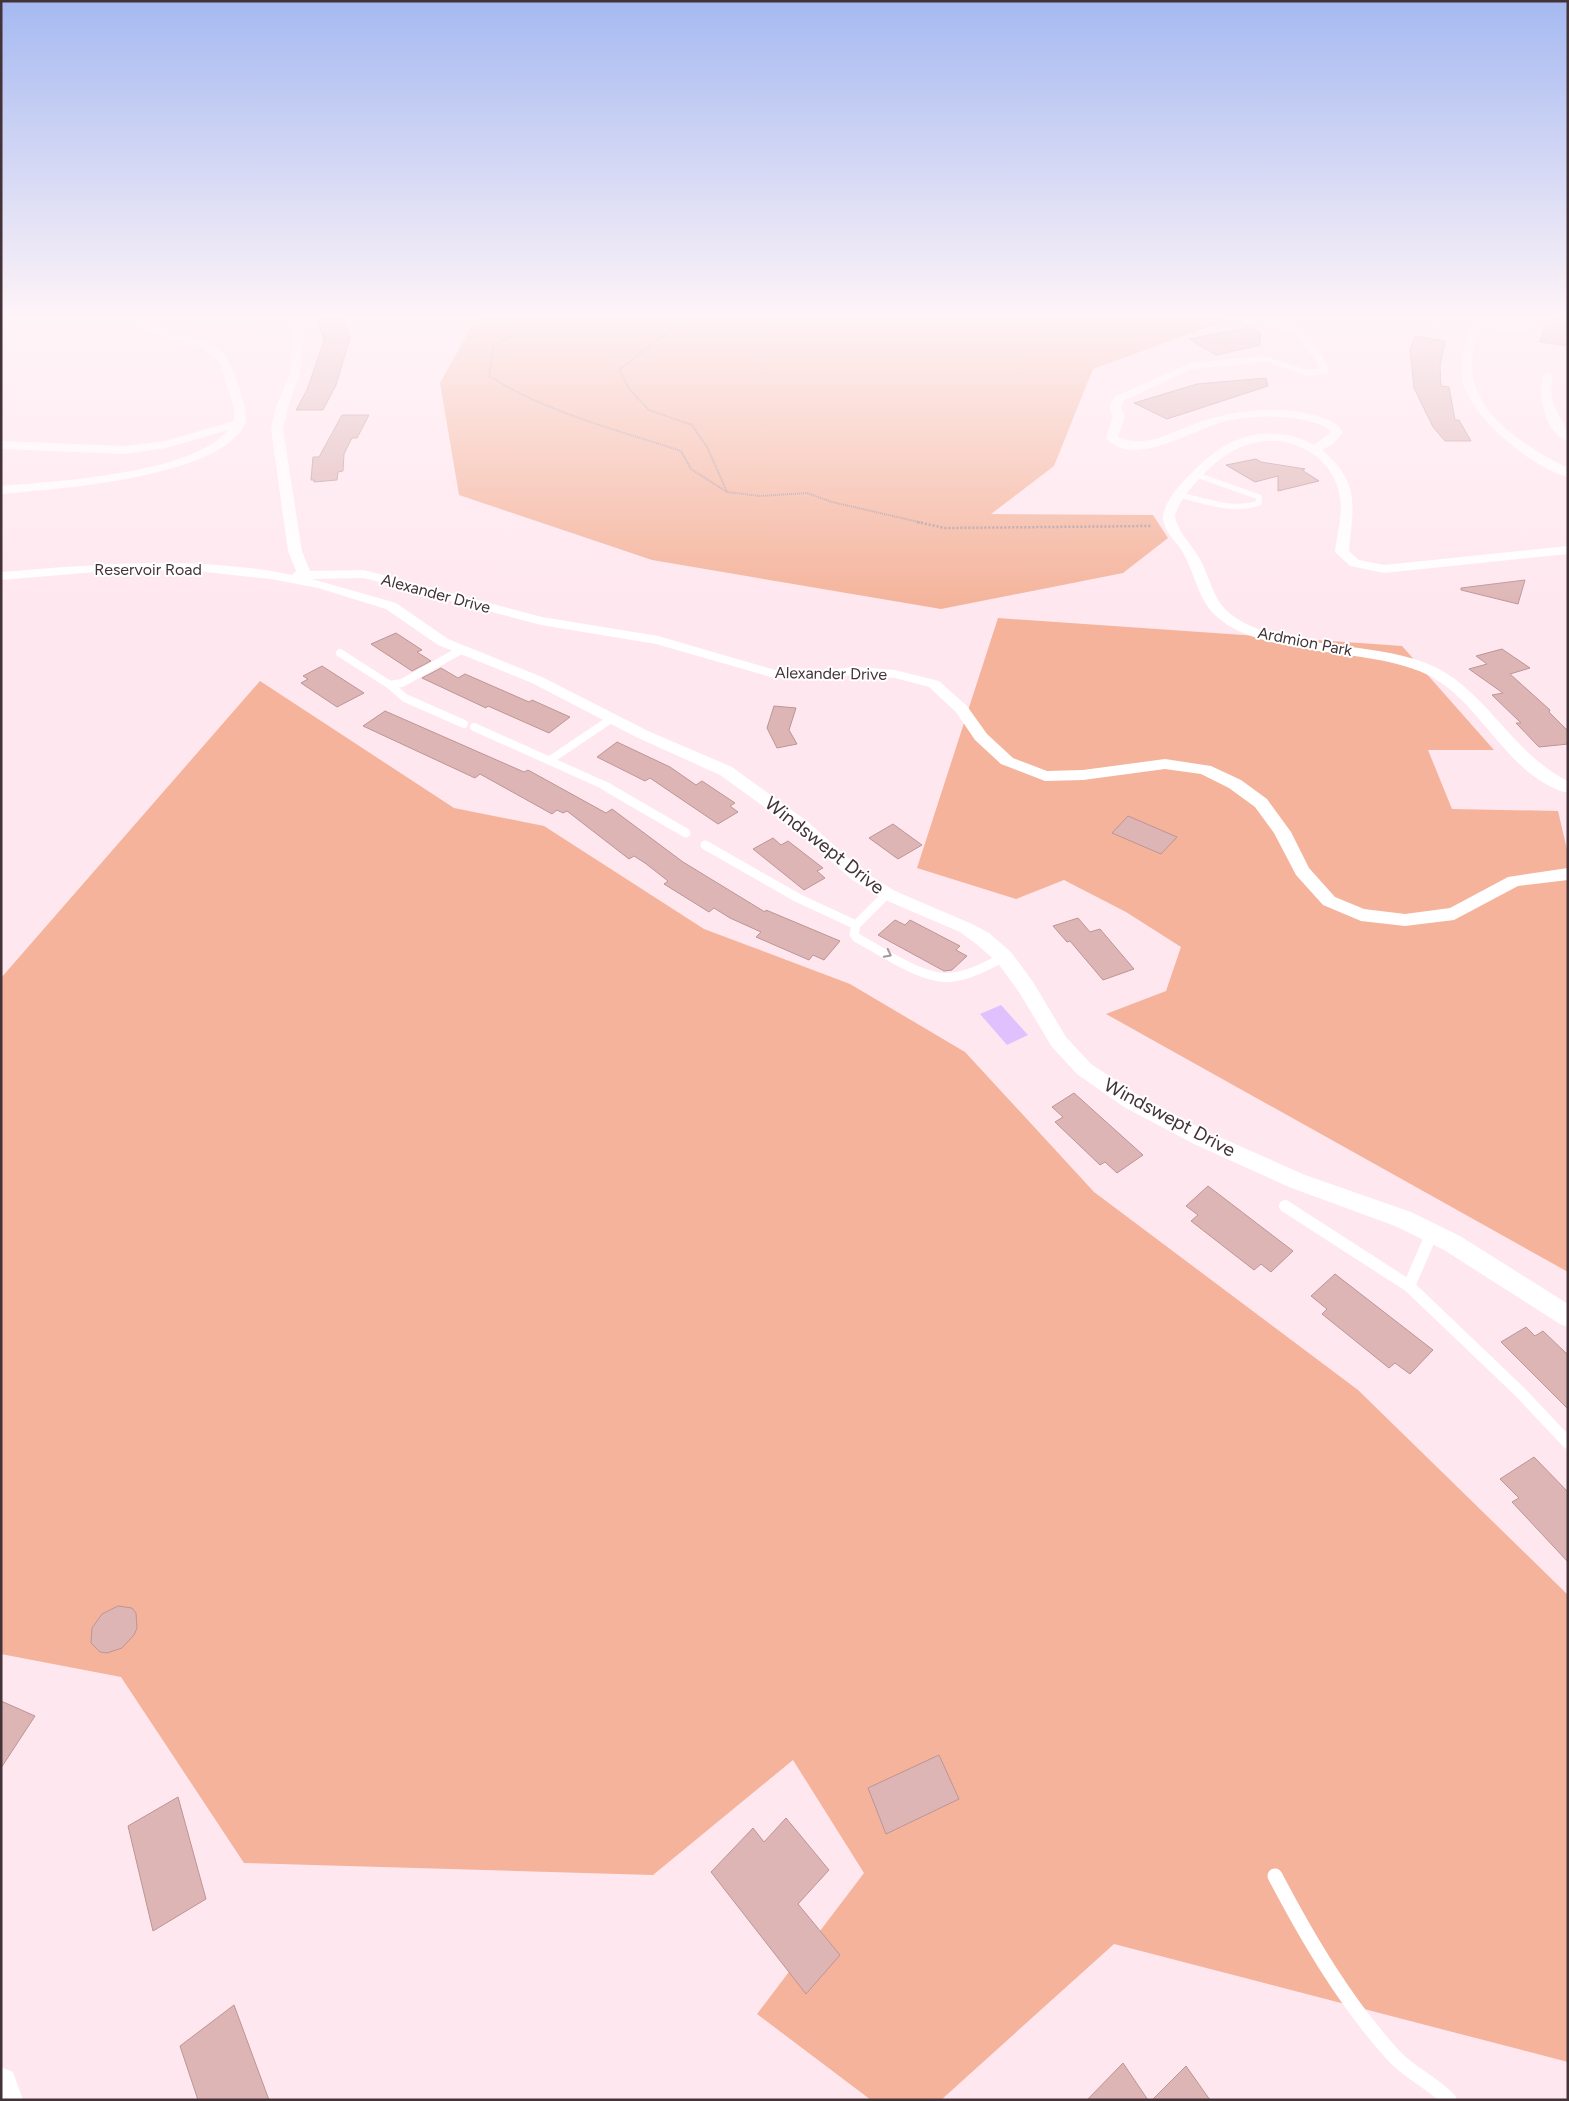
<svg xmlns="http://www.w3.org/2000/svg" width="1569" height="2101" font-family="Figtree,sans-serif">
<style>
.green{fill:#f4b39a}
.water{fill:#e1c0fe}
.building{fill:#deb5b5;stroke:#bc9595}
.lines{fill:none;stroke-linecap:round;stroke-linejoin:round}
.path-far1{stroke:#aa969d;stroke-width:2;stroke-dasharray:1 1;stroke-linecap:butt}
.path{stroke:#aa969d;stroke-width:2.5;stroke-dasharray:2 2;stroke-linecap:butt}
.service-far4{stroke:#fff;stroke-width:5.5}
.service-far3{stroke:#fff;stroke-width:8}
.service-far2{stroke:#fff;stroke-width:9}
.service-far1{stroke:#fff;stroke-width:12}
.service{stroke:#fff;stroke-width:15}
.minor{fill:#fff;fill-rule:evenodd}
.oneway{stroke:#a1999c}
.labels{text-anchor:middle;stroke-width:4;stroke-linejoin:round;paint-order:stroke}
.far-street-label{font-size:16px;fill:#433339;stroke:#fff}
.street-label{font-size:19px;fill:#433339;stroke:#fff}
</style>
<rect width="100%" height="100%" fill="#ffe7ef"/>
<g class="green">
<path d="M478,315H1241L1093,369L1054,466L991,514L1153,515L1168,538L1123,573L941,609L652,560L459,495L440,383Z"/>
<path d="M998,618L1402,646L1494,750H1428L1452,809L1558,811L1568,854V1272L1106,1014L1166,991L1181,947L1126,912L1064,880L1016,899L917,868Z"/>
<path d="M260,681L454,808L544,826L704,929L850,984L965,1052L1094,1192L1358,1390L1568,1595V2062L1114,1944L941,2100H871L757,2014L864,1873L793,1760L653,1875L244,1863L121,1677L1,1654V978Z"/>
</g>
<path class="water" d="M1001,1005L1028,1035L1007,1045L980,1014Z"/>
<g class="building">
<path d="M316,315H343L350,338L336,385L323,410H296L307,390L324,341Z"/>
<path d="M1548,316L1568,319V346L1540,342Z"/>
<path d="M1250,327L1260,332V345L1216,355L1189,339Z"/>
<path d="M1415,336L1445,341L1440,366L1441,386L1449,387L1455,420H1459L1471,441H1445L1433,427L1414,388L1410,350Z"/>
<path d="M1266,378L1268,386L1167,419L1134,403L1197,384Z"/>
<path d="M342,415H369L357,438H352L344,454L343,471L338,472L337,480L314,482V480H311L313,457H319Z"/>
<path d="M1256,459L1261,462L1305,469L1302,470L1319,481L1278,491V476L1255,482L1226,465Z"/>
<path d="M1525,580L1518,604L1461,590V588Z"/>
<path d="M396,633L422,650L417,652L431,661L412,671L371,644Z"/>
<path d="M1502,649L1530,668L1510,674L1550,710L1549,712L1568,731V744L1539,747L1516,723H1521L1492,695L1503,693L1469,669L1487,664L1476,656Z"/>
<path d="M322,666L364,693L337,707L301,683L308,679L303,676Z"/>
<path d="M441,668L458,678L465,674L529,702L532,700L570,717L549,733L488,706L486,708L422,678Z"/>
<path d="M774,706L796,708L789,730L797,744L777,748L767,728Z"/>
<path d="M385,711L524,772L528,770L606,813L612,809L683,862L765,912L766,910L840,941L824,960L813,955L809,960L756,937L761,932L730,918L714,908L709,912L664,884L668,881L645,863L634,856L629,859L567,811L563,813L557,810L552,814L480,774L475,778L363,726Z"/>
<path d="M617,742L670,767L696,785L702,781L735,803L730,806L738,812L718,824L650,778L645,781L597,757Z"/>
<path d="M1128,816L1177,837L1161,854L1112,833Z"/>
<path d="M893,824L922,845L898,859L869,838Z"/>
<path d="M773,838L781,845L788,841L823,868L817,871L825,878L804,890L753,849Z"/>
<path d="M1078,918L1090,932L1100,929L1134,969L1103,980L1070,941L1067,942L1053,926Z"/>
<path d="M895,920L905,925L910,920L960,946L956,950L967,956L952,970L944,971L878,935Z"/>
<path d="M1074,1093L1143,1155L1117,1173L1105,1162L1100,1165L1055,1122L1063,1117L1052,1107Z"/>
<path d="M1208,1186L1293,1251L1271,1272L1261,1264L1254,1270L1191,1221L1198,1215L1186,1206Z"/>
<path d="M1335,1274L1433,1350L1410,1374L1395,1363L1389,1368L1322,1314L1327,1309L1311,1296Z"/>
<path d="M1526,1327L1535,1336L1543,1331L1568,1355V1409L1501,1342Z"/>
<path d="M1534,1457L1568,1492V1562L1512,1502L1519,1498L1500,1479Z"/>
<path d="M118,1606L132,1608L136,1613L137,1628L134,1635L122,1648L107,1653L100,1652L91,1643L92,1628L102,1614Z"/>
<path d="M1,1701L35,1716L1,1768Z"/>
<path d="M939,1755L959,1799L886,1834L868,1788Z"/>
<path d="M178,1797L206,1899L153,1931L128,1826Z"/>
<path d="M786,1818L829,1870L798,1904L840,1955L806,1994L711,1872L753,1828L764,1842Z"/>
<path d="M234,2005L269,2100H198L180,2046Z"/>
<path d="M1123,2063L1148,2100H1087Z"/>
<path d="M1186,2066L1210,2100H1152Z"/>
</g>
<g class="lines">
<g class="path-far1">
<path d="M514,315L517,323L510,337L494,345L489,376C548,413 615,429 681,451L691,469L727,492"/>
<path d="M690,315L619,370L630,390L649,410L692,425L707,447L727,492L760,496L807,493L832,502L923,523"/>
<path d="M977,315C1008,323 1038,321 1069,315"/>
<path d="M1120,315L1128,319L1153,315"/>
</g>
<path class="path" d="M917,522L945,528L1151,526"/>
<g class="service-far4">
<path d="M1435,323L1439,315"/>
<path d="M1478,324L1523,330L1529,328L1536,315"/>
<path d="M1180,495C1205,501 1233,512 1259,503V497L1197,475"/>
</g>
<g class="service-far3">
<path d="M340,653L390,685L402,683L461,650"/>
<path d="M390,685L405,698L464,724"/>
<path d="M474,727L608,787"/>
<path d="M550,760L611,719"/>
</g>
<g class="service-far2">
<path d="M605,786L686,833"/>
<path d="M705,845L798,898L856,925"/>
<path d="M887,894L856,925L854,934L857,938C882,951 925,982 953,977C971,975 988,965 1004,957"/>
</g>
<g class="service-far1">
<path d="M1285,1206L1409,1286L1520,1392L1568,1443"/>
<path d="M1409,1286L1432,1233"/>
</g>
<path class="service" d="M1275,1876C1308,1939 1345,2002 1393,2055C1409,2073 1432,2082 1449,2100"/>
<g class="minor">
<path d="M132,315H142C164,342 208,330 227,359C234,369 250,413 245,424C220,478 56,489 1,494V486C57,481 192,474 228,430L166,448L125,454L1,449V441L125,446L165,441L234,421C236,409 231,399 227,387C225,379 223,369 218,362C200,334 156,348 132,315Z"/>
<path d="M1258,315H1268C1272,326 1294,323 1303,330C1311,335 1331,366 1328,373L1308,376L1265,362L1192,369L1123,401L1121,408L1125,416L1118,437C1150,451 1178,427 1209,419C1243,409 1280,406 1314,415C1326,419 1336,421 1343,432L1333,444L1322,450C1361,483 1353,506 1349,551L1359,560L1384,565L1568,546V554L1384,573L1350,566L1335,552C1337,532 1344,512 1339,492C1335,476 1325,461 1311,453C1270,427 1229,446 1200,478C1190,489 1179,501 1175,516C1178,534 1194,546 1201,561C1209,576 1213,597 1225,609C1270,654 1382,637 1441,670C1491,699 1516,756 1568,781V793C1508,778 1482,702 1428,675C1369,646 1261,659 1215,615C1196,597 1194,566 1178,545C1172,538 1162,526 1163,516C1165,494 1206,457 1224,446C1252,430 1286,429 1314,445L1331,432C1324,424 1310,421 1299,419C1275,415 1250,416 1226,421C1195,428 1134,470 1106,438L1113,416L1109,408L1114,397L1190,363L1265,356L1304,369H1318V364L1296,334L1258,320Z"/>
<path d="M1476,315H1486C1481,329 1473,344 1472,359C1469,414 1525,446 1568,468V477C1532,468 1468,416 1462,378C1459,355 1468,336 1476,315Z"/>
<path d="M300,318L305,321L300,373L288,407L283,429L302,551L310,571L364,570L542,617L658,636L775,670H825L854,667L895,670L939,681L967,706L987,734L1013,758L1047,771L1083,770L1165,759L1211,766L1241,780L1267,799L1291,832L1309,868L1335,897L1364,909L1405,914L1450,908L1508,877L1568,868V880L1518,886L1454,920L1405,926L1361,921L1323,905L1296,875L1274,833L1255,807L1229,788L1201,774L1165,769L1083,780L1045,781L1001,764L975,740L956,712L929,687L895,678L854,675L825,678H774L656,644L541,625L364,578L312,579L396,603L448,639L542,677L648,731L732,767L808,822L863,871L895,891L972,924L989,933L1011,952L1033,982L1066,1037L1091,1064L1138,1095L1208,1132L1305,1175L1411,1212L1460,1236L1568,1304V1327L1560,1324L1444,1250L1395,1226L1289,1187L1194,1144L1124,1107L1077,1074L1052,1047L1019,992L997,962L975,943L960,932L883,899L851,879L796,830L720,775L636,737L532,683L438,645L386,609L318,588L271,579L196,571L120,570L1,580V572C98,564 195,555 292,575L296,571L288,551L271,429L276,407L290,373L295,321Z"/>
<path d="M1548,373L1553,376C1545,410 1568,417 1568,441C1546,436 1537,394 1543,376Z"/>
<path d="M1,2067L13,2072L23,2100H1Z"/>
</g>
</g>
<defs><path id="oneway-chevron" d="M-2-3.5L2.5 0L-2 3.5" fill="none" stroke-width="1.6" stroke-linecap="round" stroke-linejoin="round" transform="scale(1.25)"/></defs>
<use class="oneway" href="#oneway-chevron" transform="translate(888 954) rotate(27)"/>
<linearGradient id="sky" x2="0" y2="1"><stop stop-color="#a5b9f1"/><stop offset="0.52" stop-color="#fff4f8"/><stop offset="1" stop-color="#fff4f8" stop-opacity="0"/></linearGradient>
<rect width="1569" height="609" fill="url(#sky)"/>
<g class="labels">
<g class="far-street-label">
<text x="148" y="575">Reservoir Road</text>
<text transform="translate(436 593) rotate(15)" y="6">Alexander Drive</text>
<text transform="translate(1305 641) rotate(11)" y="6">Ardmion Park</text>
<text transform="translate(831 673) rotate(1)" y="6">Alexander Drive</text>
</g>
<g class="street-label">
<text transform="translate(825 845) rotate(38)" y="7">Windswept Drive</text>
<text transform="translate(1170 1117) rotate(28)" y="7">Windswept Drive</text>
</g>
</g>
<rect width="1569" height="2101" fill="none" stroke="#433339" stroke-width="5"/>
</svg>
